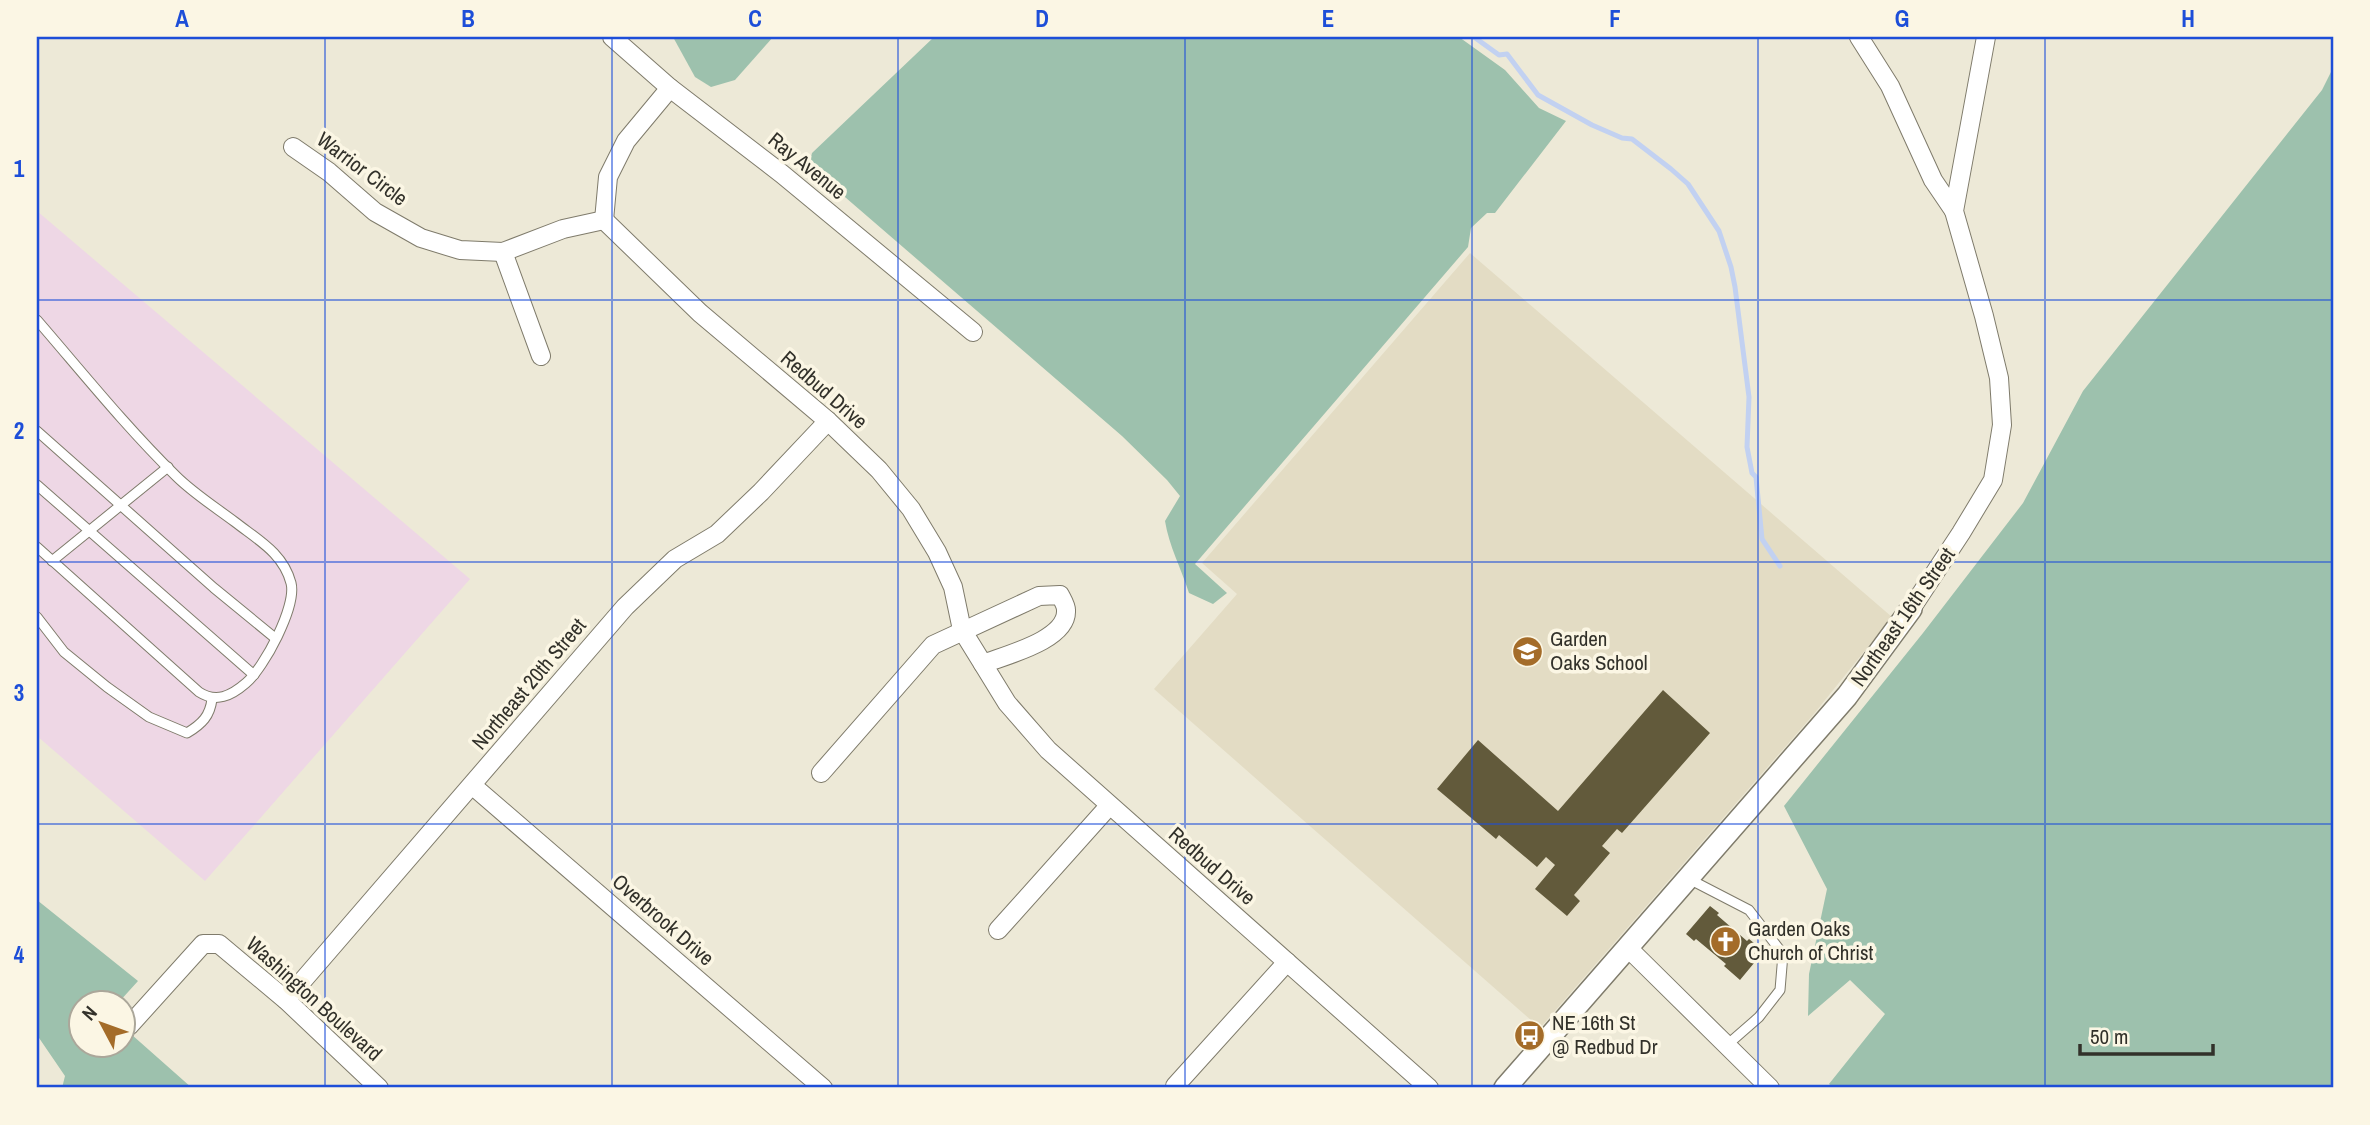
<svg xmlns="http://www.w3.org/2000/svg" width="2370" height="1125" font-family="'Archivo Narrow',sans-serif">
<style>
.built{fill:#e3dcc4}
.industrial{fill:#eed7e5}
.forest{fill:#9dc1ad}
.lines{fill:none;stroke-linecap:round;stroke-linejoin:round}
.stream{stroke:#c2d1f1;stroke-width:5}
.building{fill:#625a3b}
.service-casing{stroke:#7f7b6b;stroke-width:11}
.minor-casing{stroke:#7f7b6b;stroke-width:20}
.tertiary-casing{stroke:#7f7b6b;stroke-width:24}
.service{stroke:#fff;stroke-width:9}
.minor{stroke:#fff;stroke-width:18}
.tertiary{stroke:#fff;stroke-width:21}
.grid{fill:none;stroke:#1d4ed8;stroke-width:2;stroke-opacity:0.55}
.labels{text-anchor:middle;stroke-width:7;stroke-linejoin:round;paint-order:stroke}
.street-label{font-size:21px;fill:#32312a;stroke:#fbf6e4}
.poi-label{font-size:21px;fill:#32312a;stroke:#fbf6e4;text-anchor:start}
.neatline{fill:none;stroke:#1d4ed8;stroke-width:2.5}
.grid-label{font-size:23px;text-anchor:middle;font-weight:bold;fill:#1d4ed8}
</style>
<rect width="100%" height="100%" fill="#ede9d7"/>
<path class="built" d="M1470,253L1892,617L1813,715L1540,1028L1154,689L1237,594L1202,563Z"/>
<path class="industrial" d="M37,211L470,579L205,881L37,736Z"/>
<g class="forest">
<path d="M673,37H773L735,80L711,87L695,77Z"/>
<path d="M934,37H1459L1505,70L1539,108L1566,121L1495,213H1487L1471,228L1468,247L1195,564L1227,593L1213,604L1189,593C1181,568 1169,546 1165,521L1180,496L1167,480L1122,436L809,166L812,153Z"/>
<path d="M2333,68V1088H1834L1829,1084L1885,1014L1850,980L1808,1016L1809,974L1827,889L1784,806L1923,633L2023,503L2083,391L2322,90Z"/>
<path d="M37,900L138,981L119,1002H80V1044H122L123,1027L192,1088H62L65,1076L37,1035Z"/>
</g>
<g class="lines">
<path class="stream" d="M1474,37L1499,55L1507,54L1538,95L1592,125L1622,138L1632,139L1671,169L1688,184L1719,231L1731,267L1735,287L1749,397L1747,447L1752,473L1756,477L1762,539L1780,566"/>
</g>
<g class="building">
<path d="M1663,690L1710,733L1622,833L1617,829L1602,846L1610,853L1574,895L1580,901L1567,916L1535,889L1555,865L1546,857L1537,867L1499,835L1496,839L1437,789L1478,740L1558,811Z"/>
<path d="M1710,906L1719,913L1717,915L1747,941L1749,939L1764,951L1740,980L1724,966L1726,964L1696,939L1694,941L1686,934Z"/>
</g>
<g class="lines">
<defs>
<g id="service">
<path d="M37,320C82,372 126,427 176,476C193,493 215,507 235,522C258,540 283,553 291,583C297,606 264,668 246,683C231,696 216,703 199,692L37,547"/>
<path d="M37,431L214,588L275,638"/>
<path d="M37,485L254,675"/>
<path d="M52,561L168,467"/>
<path d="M37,617L64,652L107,687L149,717L187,733C202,724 210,716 212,699"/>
<path d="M1689,879L1749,910L1783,954L1780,990L1759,1017L1727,1045"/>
</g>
<g id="minor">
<path d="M612,37L670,88L782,174L973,332"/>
<path d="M1859,37L1890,86L1933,180L1954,211"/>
<path d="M293,147L329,172L375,212L421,238L460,250L503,252L563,229L604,220"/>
<path d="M604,220L700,313L828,421L879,470L911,509L937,552L953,587L962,630L983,664L1007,703L1048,750L1429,1088"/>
<path d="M604,220L608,177L626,141L670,88"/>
<path d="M503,252L541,356"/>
<path d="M1911,609L1961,533L1993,480L2002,425L1999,378L1984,316L1954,211L1986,37"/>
<path d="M821,773L933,645L1039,596L1060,595C1062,599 1066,605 1066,610C1068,640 1006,655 983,664"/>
<path d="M473,786L823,1088"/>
<path d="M998,930L1109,806"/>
<path d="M1627,947L1770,1088"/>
<path d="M286,1000L625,607L675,559L717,534L761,492L828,421"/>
<path d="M129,1026L203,944H219L286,1000L379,1088"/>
<path d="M1175,1086L1287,962"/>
</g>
<path id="tertiary" d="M1505,1088L1847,696L1911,609"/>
</defs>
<use href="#service" class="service-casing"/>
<use href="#minor" class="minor-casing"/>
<use href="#tertiary" class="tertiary-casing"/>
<use href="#service" class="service"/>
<use href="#minor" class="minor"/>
<use href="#tertiary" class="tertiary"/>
</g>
<path class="grid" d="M325,37V1088M612,37V1088M898,37V1088M1185,37V1088M1472,37V1088M1758,37V1088M2045,37V1088M37,300H2333M37,562H2333M37,824H2333"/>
<defs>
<symbol id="school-disc" viewBox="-11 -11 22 22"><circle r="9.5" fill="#a46c29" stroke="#fbf6e4"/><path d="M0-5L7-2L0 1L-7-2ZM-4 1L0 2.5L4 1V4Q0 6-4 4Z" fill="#fff"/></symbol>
<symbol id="church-disc" viewBox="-11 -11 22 22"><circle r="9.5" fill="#a46c29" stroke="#fbf6e4"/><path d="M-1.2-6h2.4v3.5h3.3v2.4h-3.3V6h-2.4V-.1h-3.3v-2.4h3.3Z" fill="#fff"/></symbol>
<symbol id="bus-disc" viewBox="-11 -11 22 22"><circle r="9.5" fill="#a46c29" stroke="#fbf6e4"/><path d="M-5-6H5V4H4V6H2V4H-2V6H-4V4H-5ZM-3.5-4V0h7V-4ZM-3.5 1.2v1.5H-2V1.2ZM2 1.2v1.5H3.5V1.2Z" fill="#fff"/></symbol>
</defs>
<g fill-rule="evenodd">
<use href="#school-disc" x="1510" y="634" width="35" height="35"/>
<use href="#church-disc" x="1708" y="924" width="35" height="35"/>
<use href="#bus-disc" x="1512" y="1018" width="35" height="35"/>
</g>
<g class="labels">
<g class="street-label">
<text transform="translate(807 166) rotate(39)" y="7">Ray Avenue</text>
<text transform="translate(362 169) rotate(37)" y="7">Warrior Circle</text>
<text transform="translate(824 390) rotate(41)" y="7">Redbud Drive</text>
<text transform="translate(1903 617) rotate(-55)" y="7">Northeast 16th Street</text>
<text transform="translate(529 684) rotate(-50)" y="7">Northeast 20th Street</text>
<text transform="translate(1212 866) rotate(41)" y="7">Redbud Drive</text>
<text transform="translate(663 920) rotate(41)" y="7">Overbrook Drive</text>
<text transform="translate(314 999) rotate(42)" y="7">Washington Boulevard</text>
</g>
<g class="poi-label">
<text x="1550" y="646">Garden<tspan x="1550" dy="24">Oaks School</tspan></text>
<text x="1748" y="936">Garden Oaks<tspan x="1748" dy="24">Church of Christ</tspan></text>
<text x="1552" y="1030">NE 16th St<tspan x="1552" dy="24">@ Redbud Dr</tspan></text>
</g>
</g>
<rect width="2370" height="1125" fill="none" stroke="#fbf6e4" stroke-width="77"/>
<g transform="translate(102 1024) rotate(311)"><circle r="33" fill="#fbf6e4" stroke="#aba79a" stroke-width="2"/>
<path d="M0-5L12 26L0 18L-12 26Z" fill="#a46c29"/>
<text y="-10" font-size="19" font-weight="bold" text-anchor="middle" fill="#32312a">N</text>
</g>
<path d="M2080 1044v10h133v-10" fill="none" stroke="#32312a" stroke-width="3.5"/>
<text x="2090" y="1044" font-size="21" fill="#32312a" stroke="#fbf6e4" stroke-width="5" paint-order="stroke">50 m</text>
<rect x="38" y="38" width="2294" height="1048" class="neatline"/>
<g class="grid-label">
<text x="182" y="27">A</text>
<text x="468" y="27">B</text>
<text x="755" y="27">C</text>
<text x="1042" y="27">D</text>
<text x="1328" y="27">E</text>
<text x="1615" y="27">F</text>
<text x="1902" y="27">G</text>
<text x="2188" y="27">H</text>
<text x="19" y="177">1</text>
<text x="19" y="439">2</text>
<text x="19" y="701">3</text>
<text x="19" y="963">4</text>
</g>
</svg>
